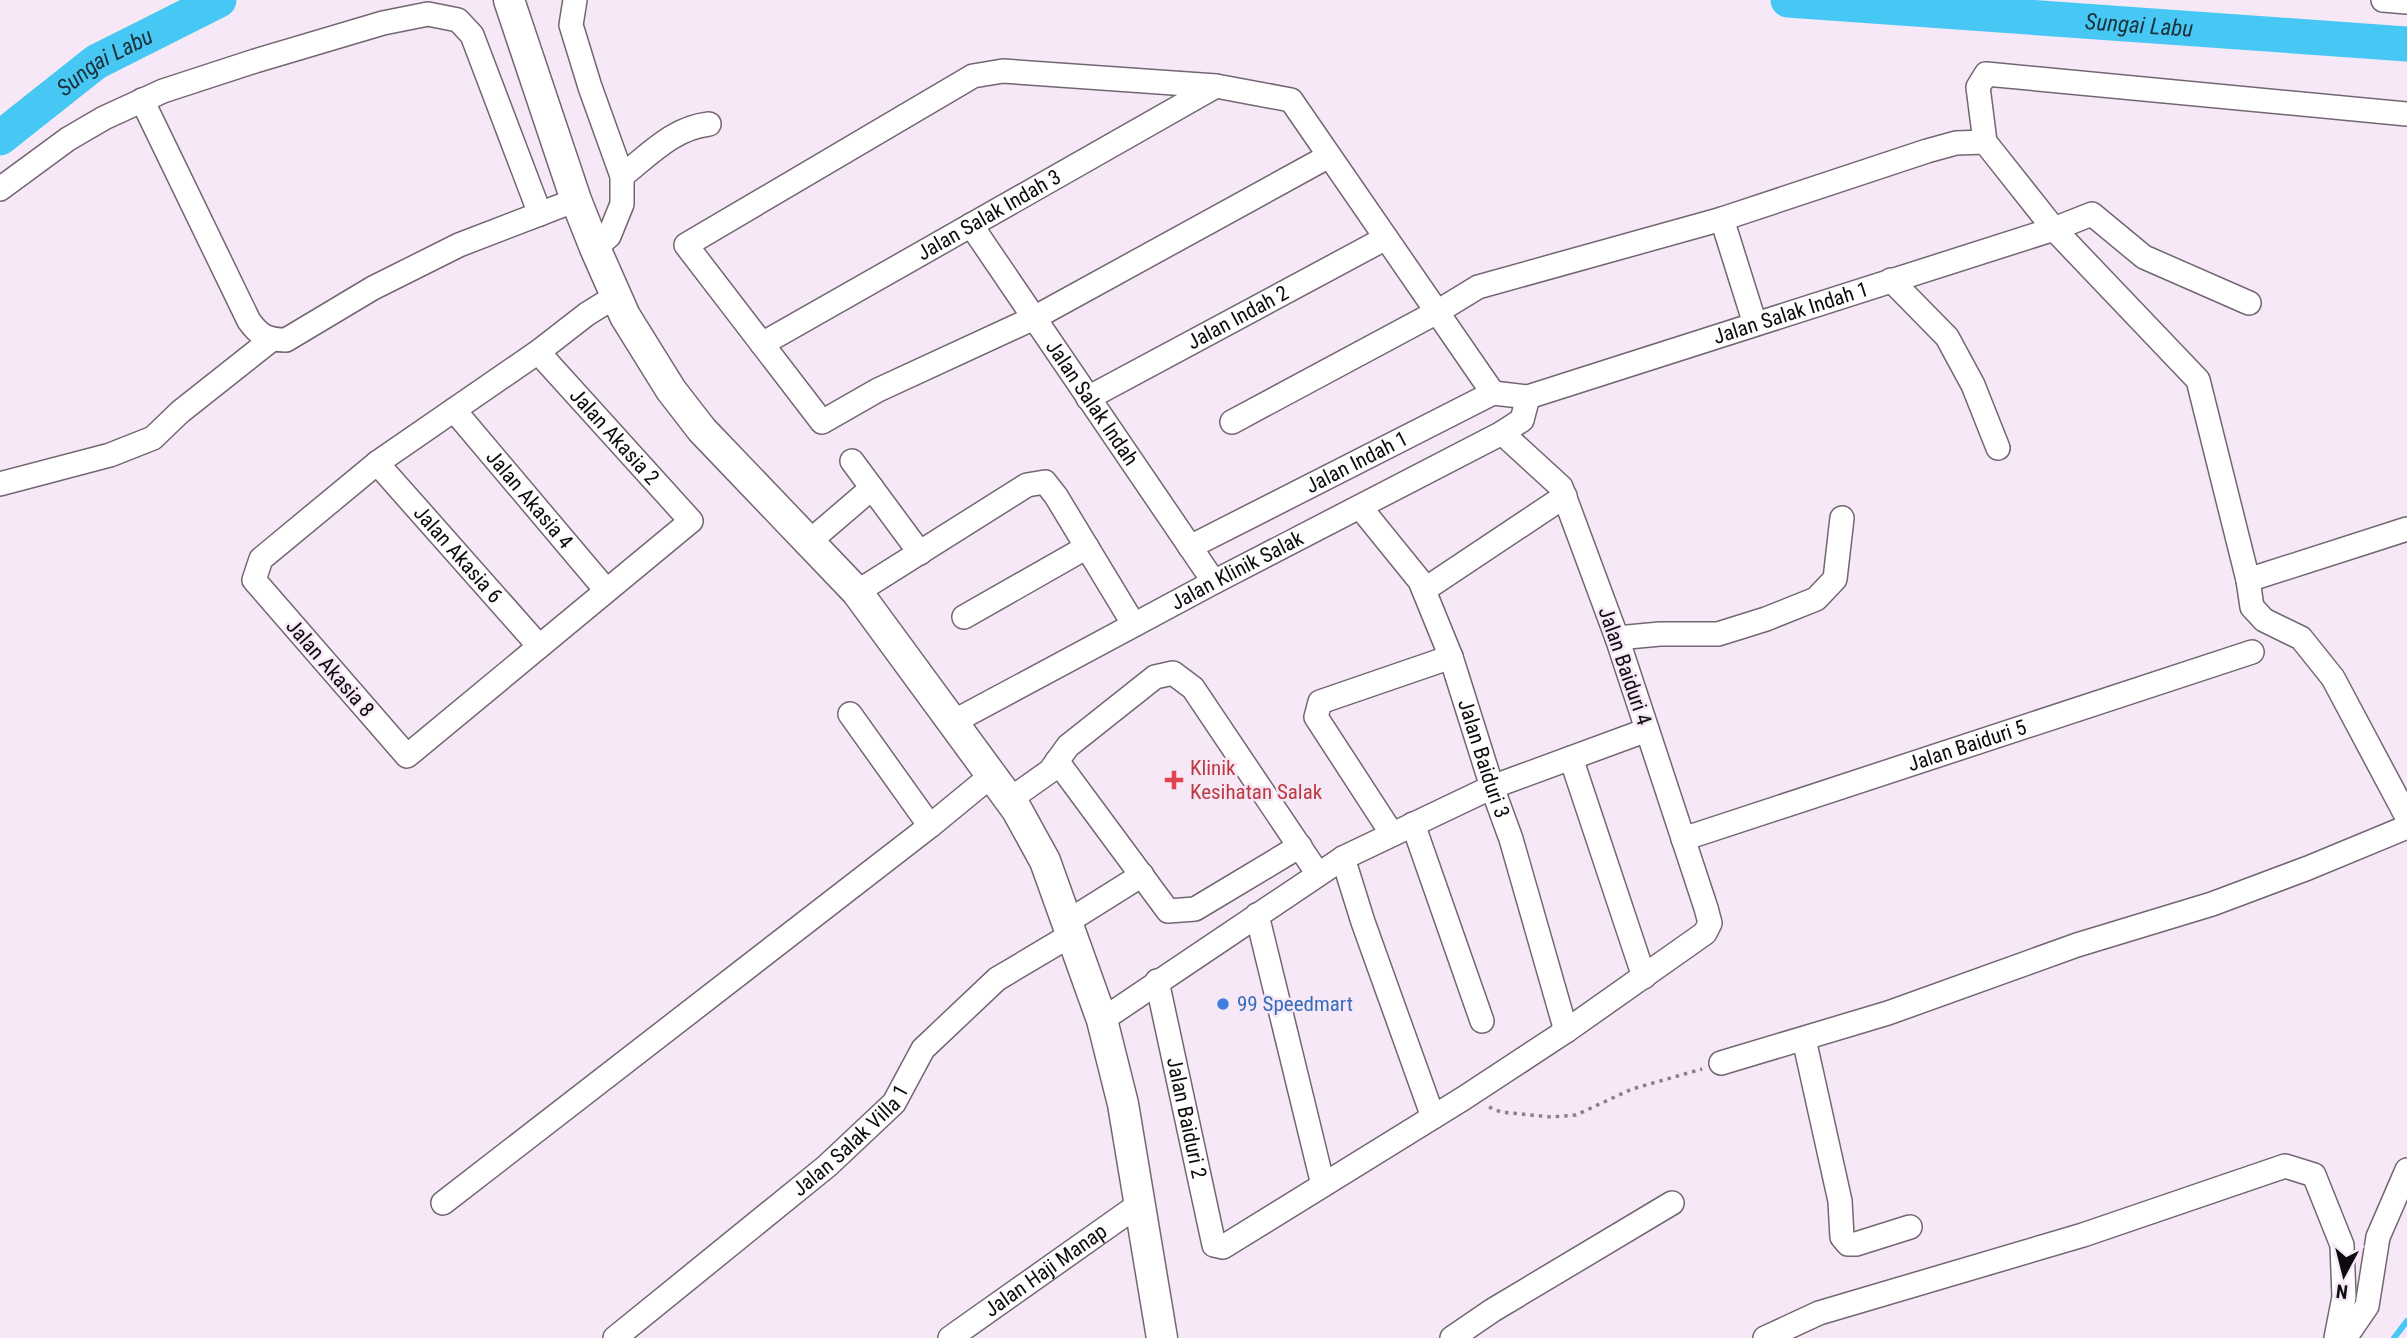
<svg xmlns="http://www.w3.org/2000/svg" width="2407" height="1338" font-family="'Roboto Condensed',sans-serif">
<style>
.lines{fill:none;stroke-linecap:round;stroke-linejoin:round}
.stream{stroke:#47c8f4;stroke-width:6}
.river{stroke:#47c8f4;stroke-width:35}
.minor-casing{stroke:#736673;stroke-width:26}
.major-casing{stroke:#736673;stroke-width:33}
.path{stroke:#8a808a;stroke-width:3.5;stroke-dasharray:3.5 5;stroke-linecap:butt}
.minor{stroke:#fff;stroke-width:23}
.major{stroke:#fff;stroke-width:30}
.health-dot{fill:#e0444e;stroke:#f6e8f6;stroke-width:2.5}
.shop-dot{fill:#3f7fe0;stroke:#f6e8f6;stroke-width:2.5}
.labels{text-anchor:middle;stroke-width:5;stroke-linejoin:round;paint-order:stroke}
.street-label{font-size:21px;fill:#0f0a0f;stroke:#f6e8f6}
.health-label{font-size:21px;fill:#be3a42;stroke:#f6e8f6;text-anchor:start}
.shop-label{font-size:21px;fill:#366cbe;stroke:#f6e8f6;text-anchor:start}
.water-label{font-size:23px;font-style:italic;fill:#1c313a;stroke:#f6e8f6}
</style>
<rect width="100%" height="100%" fill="#f6e8f6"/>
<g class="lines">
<path class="stream" d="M2394,1338L2407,1321"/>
<g class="river">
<path id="s1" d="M1788,0L2407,44"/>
<path id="s2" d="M0,138L96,62L219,0"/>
</g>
<defs>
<g id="minor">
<path d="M575,0L571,25L590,87L622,176V204L609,236L595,248"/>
<path d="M2383,0L2407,2"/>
<path d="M142,100L249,321C260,336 267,340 286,340L373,288L459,245L576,200"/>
<path d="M2407,114L1986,74L1978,87L1985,142L2054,229L2198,380L2248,580L2252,607L2264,620L2301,638L2333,678L2407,817"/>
<path d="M1329,156L1034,318L878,390L822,422L686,245L973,76L1003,71L1216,86L1291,100L1493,393"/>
<path d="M622,176C649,155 673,128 709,124"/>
<path d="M0,189L68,139L104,118L163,91L255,61L383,23L428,14L458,20L472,35L540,214"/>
<path d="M1722,219L1755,324"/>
<path id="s3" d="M971,225L1214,582"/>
<path d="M1891,280L1947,337L1973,385L1998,448"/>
<path id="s4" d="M762,344L1216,86"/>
<path id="s5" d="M538,352L691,521L407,756L254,580L261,559L377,463L538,352L587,314L616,296"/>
<path id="s6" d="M1088,398L1386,238"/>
<path id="s7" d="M454,410L606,590"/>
<path d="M1232,422L1437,312L1478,287L1722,219L1927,151L1956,143L1985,142"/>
<path d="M852,461L920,553"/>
<path id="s8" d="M377,463L539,646"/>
<path d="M0,484L110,455L153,438L180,412L271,340"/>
<path id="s9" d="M1360,507L1420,581L1451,657L1492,787L1511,839L1566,1031"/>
<path d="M810,541L872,488"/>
<path id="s10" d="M1190,547L1493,393L1528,397L2054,229L2092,214L2144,257L2249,303"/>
<path d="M2248,580L2407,529"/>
<path d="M1424,590L1565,496"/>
<path d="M857,592L1027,485L1045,482L1056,496L1134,625"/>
<path d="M964,617L1087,547"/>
<path d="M1617,638L1660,634H1718L1766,619L1816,599L1835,579L1842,518"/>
<path d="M850,714L930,826"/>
<path id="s11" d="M953,722L1214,582L1502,433L1522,420L1528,397"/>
<path d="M1571,758L1644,977"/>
<path d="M1057,761L1168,911L1195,909L1300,846"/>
<path d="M1009,800L1050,771L1068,746L1155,677L1173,673L1193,688L1318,874"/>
<path d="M1413,824L1482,1021"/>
<path d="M1392,834L1316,717L1320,702L1451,657"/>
<path id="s12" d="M1683,839L2252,652"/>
<path d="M1343,858L1363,922L1433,1117"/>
<path d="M1257,915L1323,1185"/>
<path d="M1067,922L1142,875"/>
<path id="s13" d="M1157,981L1214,1245L1223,1247L1464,1098L1566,1031L1705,933L1710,923L1706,908L1617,638L1561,487L1502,433"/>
<path d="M1102,1020L1343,858L1492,787L1647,730"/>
<path d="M1804,1039L1840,1201L1842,1237L1848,1244H1856L1910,1227"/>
<path d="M1721,1063L1888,1013L2077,945L2212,904L2308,868L2407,827"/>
<path d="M443,1203L930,826L992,775"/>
<path id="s14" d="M615,1338L827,1166L894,1103L923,1049L997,979L1071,935"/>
<path id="s15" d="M950,1338L1141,1203"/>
<path d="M1452,1338L1493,1310L1672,1203"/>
<path d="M1765,1338L1819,1313L2083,1235L2285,1166L2314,1175L2342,1245L2344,1297L2336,1338"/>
<path d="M2345,1338L2367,1306L2378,1237L2407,1170"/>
</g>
<path id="major" d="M509,0L576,200L595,248L625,316L671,390L702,430L857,592L1017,810L1045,861L1102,1020L1123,1104L1162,1338"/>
</defs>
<use href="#minor" class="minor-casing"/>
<use href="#major" class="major-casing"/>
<path class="path" d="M1489,1107L1501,1112L1551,1117L1576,1115L1632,1089L1702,1069"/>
<use href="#minor" class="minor"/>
<use href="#major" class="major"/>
</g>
<path class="health-dot" d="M1170.5 769.5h7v7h7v7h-7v7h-7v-7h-7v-7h7z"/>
<circle class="shop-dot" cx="1223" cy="1004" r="7"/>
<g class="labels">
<g class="street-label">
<text dy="7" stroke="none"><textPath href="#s4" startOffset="261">Jalan Salak Indah 3</textPath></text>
<text dy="7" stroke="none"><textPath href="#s10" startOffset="651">Jalan Salak Indah 1</textPath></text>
<text dy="7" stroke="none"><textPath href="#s6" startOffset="170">Jalan Indah 2</textPath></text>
<text dy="7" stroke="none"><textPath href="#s3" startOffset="215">Jalan Salak Indah</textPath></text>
<text dy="7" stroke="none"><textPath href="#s5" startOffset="114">Jalan Akasia 2</textPath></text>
<text dy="7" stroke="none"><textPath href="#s10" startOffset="187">Jalan Indah 1</textPath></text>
<text dy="7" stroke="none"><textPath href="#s7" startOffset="117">Jalan Akasia 4</textPath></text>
<text dy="7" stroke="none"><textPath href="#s8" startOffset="122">Jalan Akasia 6</textPath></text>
<text dy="7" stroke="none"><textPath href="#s11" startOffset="322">Jalan Klinik Salak</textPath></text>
<text transform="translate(1625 666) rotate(71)" y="7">Jalan Baiduri 4</text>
<text transform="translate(330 668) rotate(49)" y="7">Jalan Akasia 8</text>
<text dy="7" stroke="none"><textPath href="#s12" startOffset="299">Jalan Baiduri 5</textPath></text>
<text dy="7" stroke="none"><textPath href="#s9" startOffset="284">Jalan Baiduri 3</textPath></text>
<text dy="7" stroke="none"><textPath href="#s13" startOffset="140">Jalan Baiduri 2</textPath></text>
<text dy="7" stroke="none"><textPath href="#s14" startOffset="308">Jalan Salak Villa 1</textPath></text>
<text dy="7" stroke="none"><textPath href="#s15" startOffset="117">Jalan Haji Manap</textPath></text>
</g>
<g class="health-label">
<text x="1190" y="775">Klinik<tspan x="1190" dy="24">Kesihatan Salak</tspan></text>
</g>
<g class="shop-label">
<text x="1237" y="1011">99 Speedmart</text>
</g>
<g class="water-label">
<text dy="8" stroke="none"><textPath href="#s1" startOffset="352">Sungai Labu</textPath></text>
<text dy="8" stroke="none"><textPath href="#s2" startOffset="130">Sungai Labu</textPath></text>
</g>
</g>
<g transform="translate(2344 1275) rotate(187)" stroke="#f6e8f6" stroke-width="5" paint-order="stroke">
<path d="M0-5L12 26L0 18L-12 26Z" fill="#0f0a0f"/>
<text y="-10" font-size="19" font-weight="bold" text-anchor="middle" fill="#0f0a0f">N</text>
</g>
</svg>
